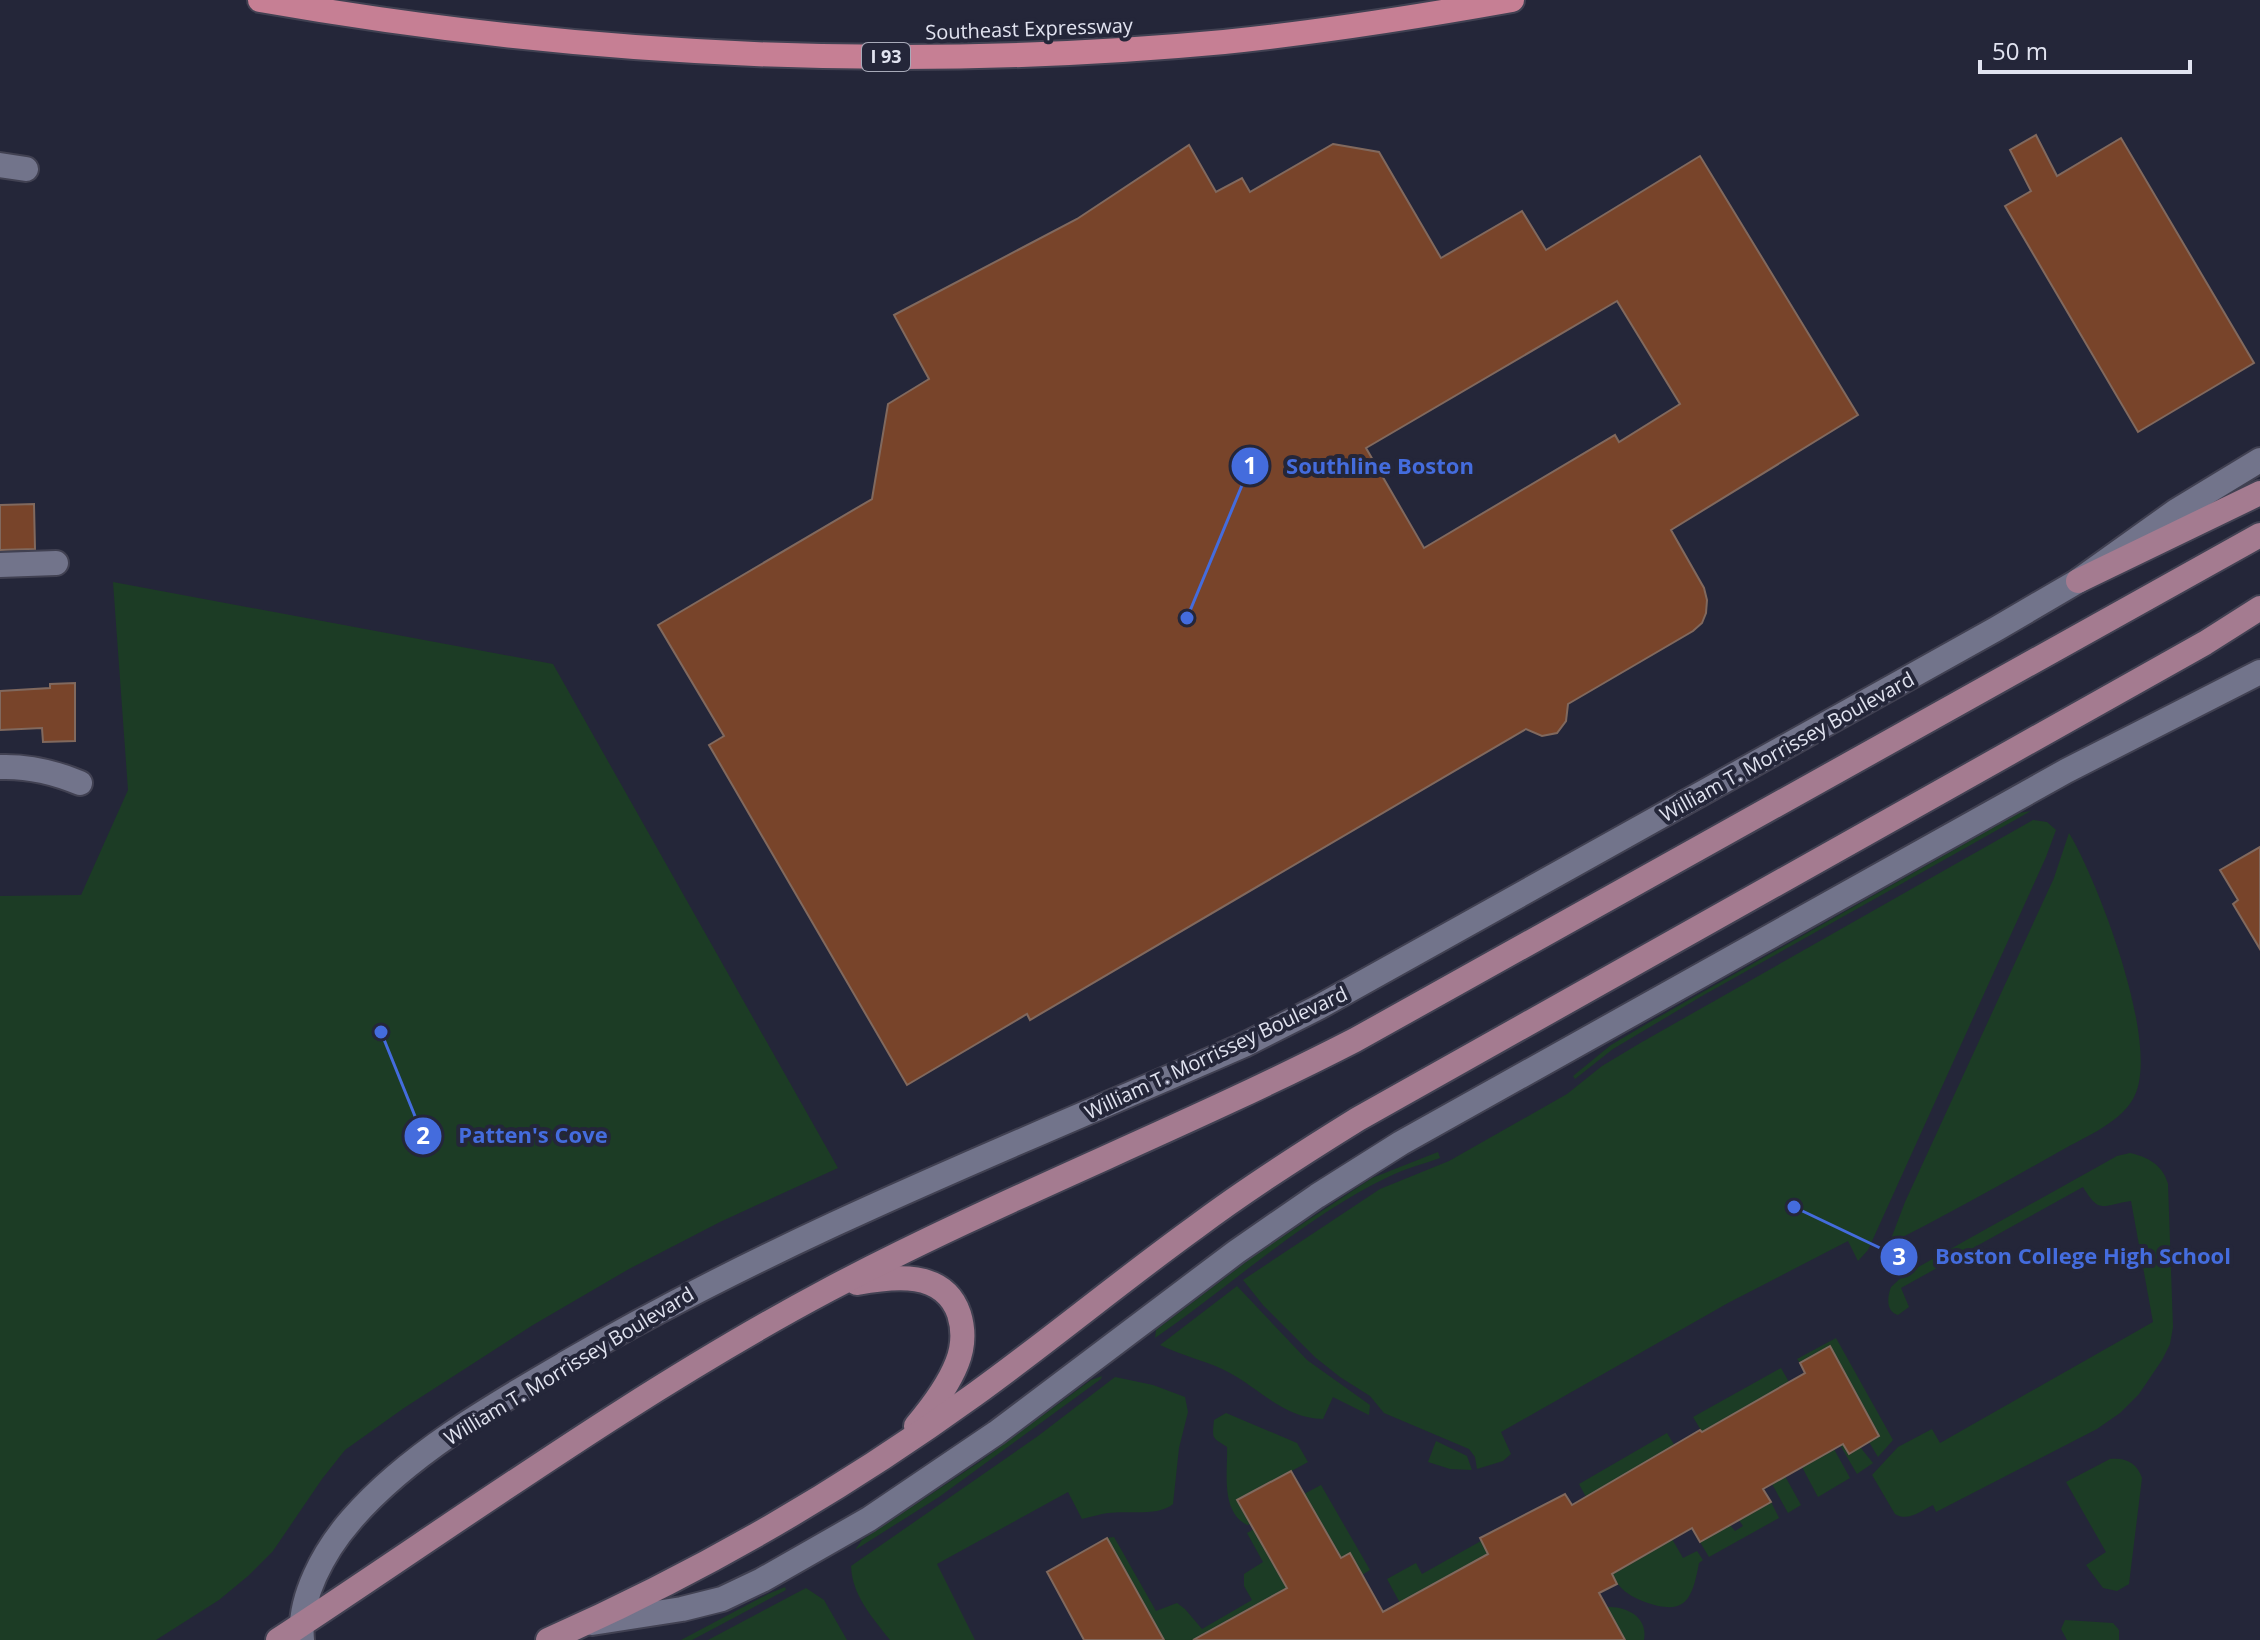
<svg xmlns="http://www.w3.org/2000/svg" width="2260" height="1640" font-family="'Open Sans',sans-serif">
<style>
.green{fill:#1c3c25}
.building{fill:#78442a;stroke:#81695e;stroke-width:2;fill-rule:evenodd}
.lines{fill:none;stroke-linecap:round;stroke-linejoin:round}
.minor-casing{stroke:#414152;stroke-width:28}
.major-casing{stroke:#414152;stroke-width:28}
.highway-casing{stroke:#414152;stroke-width:28}
.minor{stroke:#72748b;stroke-width:24}
.major{stroke:#a47b90;stroke-width:24}
.highway{stroke:#c67f94;stroke-width:24}
.labels{text-anchor:middle;stroke-width:8;stroke-linejoin:round;paint-order:stroke}
.shield{fill:#242639;stroke:#a8aab9;stroke-width:2}
.shield-label{font-size:18px;font-weight:bold;fill:#e1e3f0}
.street-label{font-size:20px;fill:#e1e3f0;stroke:#242639}
.leader{fill:none;stroke:#446cdd;stroke-width:3}
.callout-dot{fill:#446cdd;stroke:#242639;stroke-width:3}
.mark-label{font-size:24px;text-anchor:middle;font-weight:bold;fill:#fff}
.callout-label{font-size:22px;text-anchor:middle;font-weight:bold;fill:#446cdd;stroke:#242639;stroke-width:8;stroke-linejoin:round;paint-order:stroke}
</style>
<rect width="100%" height="100%" fill="#242639"/>
<g class="green">
<path d="M113,582L553,664L838,1168L720,1222L629,1269L533,1325L404,1408L345,1450L322,1479L273,1551L248,1576L219,1600L156,1640H0V896L81,895L128,790Z"/>
<path d="M2031,811L1702,996L1613,1049L1575,1079L1573,1076L1611,1045L1648,1023L2019,813Z"/>
<path d="M2033,820L2047,822L2056,830L2046,857L1868,1250L1858,1261L1848,1241L1728,1303L1501,1432L1511,1454L1503,1461L1477,1469L1475,1457L1469,1449L1384,1413L1370,1396L1340,1377L1316,1358L1263,1305L1243,1280L1380,1189L1449,1161L1567,1094L1602,1066L1642,1042Z"/>
<path d="M2069,833C2098,881 2163,1049 2133,1099C2118,1125 2080,1139 2055,1154C2000,1185 1945,1216 1889,1244L1905,1202L2054,878Z"/>
<path d="M1438,1152L1440,1158C1423,1164 1404,1169 1388,1177C1303,1218 1232,1285 1155,1338L1156,1330L1258,1253L1372,1178Z"/>
<path d="M2130,1153C2148,1157 2163,1165 2168,1184L2173,1327L2170,1344L2162,1360L2139,1394L2120,1413L2097,1429L1936,1512L1933,1505C1921,1511 1908,1522 1895,1514L1872,1475L1898,1447L1932,1429L1940,1443L2153,1322L2131,1201C2102,1205 2100,1215 2083,1187L1901,1288L1909,1307L1898,1315C1886,1312 1887,1297 1891,1287L1904,1275L2117,1156Z"/>
<path d="M1237,1286L1307,1360L1370,1405L1369,1415L1333,1397L1323,1419C1284,1418 1261,1390 1230,1373C1208,1361 1182,1356 1160,1345Z"/>
<path d="M1836,1338L1893,1440L1878,1457L1869,1442L1879,1435L1830,1347L1800,1363L1797,1359Z"/>
<path d="M1781,1368L1789,1382L1702,1432L1693,1417Z"/>
<path d="M1102,1376L1101,1379L939,1497L855,1550L862,1540L978,1463L1091,1380Z"/>
<path d="M1115,1377L1153,1385L1185,1397L1188,1412L1179,1448L1173,1504C1158,1517 1127,1510 1108,1513C1100,1514 1091,1517 1082,1519L1068,1492L937,1564L975,1640H890C872,1617 852,1595 851,1566L1038,1436Z"/>
<path d="M1226,1413L1297,1443L1308,1462L1238,1500L1251,1524L1247,1525C1220,1511 1228,1472 1227,1447C1212,1437 1212,1440 1214,1420Z"/>
<path d="M1667,1433L1675,1446L1586,1497L1579,1484Z"/>
<path d="M1436,1441L1467,1456L1472,1470L1450,1469L1428,1462Z"/>
<path d="M1843,1443L1849,1454L1860,1447L1873,1463L1857,1474L1840,1445Z"/>
<path d="M1834,1449L1850,1478L1818,1497L1802,1467Z"/>
<path d="M2110,1459C2126,1457 2137,1463 2142,1478L2129,1584L2117,1591L2103,1588L2086,1565L2106,1552L2066,1482Z"/>
<path d="M1785,1476L1801,1505L1788,1513L1772,1484Z"/>
<path d="M1321,1485L1370,1570L1362,1575L1350,1553L1341,1558L1304,1494Z"/>
<path d="M1771,1502L1779,1518L1709,1557L1700,1542L1730,1525L1735,1531L1743,1526L1739,1520Z"/>
<path d="M1254,1529L1287,1588L1193,1640H1164L1107,1538L1114,1537L1156,1611L1177,1603L1185,1609L1202,1629L1252,1600L1244,1586V1574L1263,1562L1247,1533Z"/>
<path d="M1672,1539L1683,1558L1697,1551L1703,1560L1699,1563C1692,1601 1685,1616 1645,1602C1628,1595 1620,1590 1612,1574Z"/>
<path d="M1481,1541L1488,1554L1400,1603L1387,1579L1416,1563L1422,1574Z"/>
<path d="M785,1587L786,1590L692,1640H681L768,1594Z"/>
<path d="M806,1588L824,1600L847,1640H708Z"/>
<path d="M1607,1607C1628,1606 1648,1618 1644,1640H1625Z"/>
<path d="M2065,1620L2113,1623L2119,1630V1640H2067L2061,1629Z"/>
</g>
<g class="building">
<path d="M2036,135L2057,176L2121,138L2254,363L2138,432L2005,206L2031,191L2010,150Z"/>
<path d="M1333,144L1379,152L1441,258L1522,211L1546,250L1700,156L1858,415L1671,530L1704,588L1707,600L1706,613L1702,623L1693,631L1568,704L1566,721L1557,733L1542,736L1526,729L1030,1020L1027,1014L907,1085L709,745L724,736L658,625L872,499L888,404L929,379L894,315L1077,219L1189,145L1216,192L1242,178L1250,192ZM1617,301L1680,404L1619,442L1615,435L1424,548L1366,448Z"/>
<path d="M34,504L35,549L0,550V505Z"/>
<path d="M75,683V741L43,742L42,728L0,730V691L50,688V684Z"/>
<path d="M2260,847V949L2233,904L2238,900L2220,870Z"/>
<path d="M1830,1346L1879,1436L1849,1454L1843,1444L1763,1489L1771,1502L1700,1542L1692,1528L1612,1574L1617,1584L1599,1593L1625,1640H1193L1287,1588L1237,1500L1291,1471L1341,1558L1350,1553L1383,1612L1488,1554L1480,1538L1565,1494L1572,1505L1688,1437L1700,1430L1702,1432L1805,1373L1800,1363Z"/>
<path d="M1107,1538L1164,1640H1084L1047,1572Z"/>
</g>
<g class="lines">
<defs>
<g id="minor">
<path d="M0,165L26,169"/>
<path d="M0,565L56,563"/>
<path d="M0,767C29,766 54,772 80,783"/>
<path d="M592,1623L682,1609L722,1599L762,1580L869,1519L996,1433L1236,1252L1317,1196L1401,1143L2066,771L2260,672"/>
<path d="M302,1640C298,1598 324,1551 351,1520C407,1455 492,1406 566,1363C781,1237 1015,1145 1244,1045L1319,1007L1996,629L2078,581L2176,511L2260,460"/>
</g>
<g id="major">
<path d="M2078,581L2260,493"/>
<path d="M857,1283C894,1276 944,1270 959,1314C964,1330 963,1348 957,1363C948,1386 932,1407 916,1426"/>
<path d="M278,1640C458,1522 638,1391 828,1290C1000,1199 1182,1129 1355,1040L2260,535"/>
<path d="M548,1640C697,1574 841,1491 974,1395C1049,1341 1121,1281 1196,1227C1248,1188 1303,1153 1358,1119L2205,643L2260,608"/>
</g>
<path id="highway" d="M260,0C578,56 903,72 1224,42C1321,32 1417,17 1512,0"/>
</defs>
<use href="#minor" class="minor-casing"/>
<use href="#major" class="major-casing"/>
<use href="#highway" class="highway-casing"/>
<use href="#minor" class="minor"/>
<use href="#major" class="major"/>
<use href="#highway" class="highway"/>
</g>
<g class="labels">
<rect class="shield" x="862" y="43" width="48" height="28" rx="6"/>
<g class="shield-label">
<text x="886" y="63">I 93</text>
</g>
<g class="street-label">
<text transform="translate(1029 29) rotate(-2)" y="7">Southeast Expressway</text>
<text transform="translate(1787 747) rotate(-29)" y="7">William T. Morrissey Boulevard</text>
<text transform="translate(1216 1053) rotate(-25)" y="7">William T. Morrissey Boulevard</text>
<text transform="translate(569 1366) rotate(-31)" y="7">William T. Morrissey Boulevard</text>
</g>
</g>
<path class="leader" d="M1187 618L1250 466M381 1032L423 1136M1794 1207L1899 1257"/>
<g class="callout-dot">
<circle cx="1187" cy="618" r="8"/>
<circle cx="381" cy="1032" r="8"/>
<circle cx="1794" cy="1207" r="8"/>
<circle cx="1250" cy="466" r="20"/>
<circle cx="423" cy="1136" r="20"/>
<circle cx="1899" cy="1257" r="20"/>
</g>
<g class="mark-label">
<text x="1250" y="474">1</text>
<text x="423" y="1144">2</text>
<text x="1899" y="1265">3</text>
</g>
<g class="callout-label">
<text x="1380" y="474">Southline Boston</text>
<text x="533" y="1143">Patten's Cove</text>
<text x="2083" y="1264">Boston College High School</text>
</g>
<path d="M1980 60v12h210v-12" fill="none" stroke="#e1e3f0" stroke-width="4"/>
<text x="1992" y="60" font-size="24" fill="#e1e3f0" stroke="#242639" stroke-width="6" paint-order="stroke">50 m</text>
</svg>
